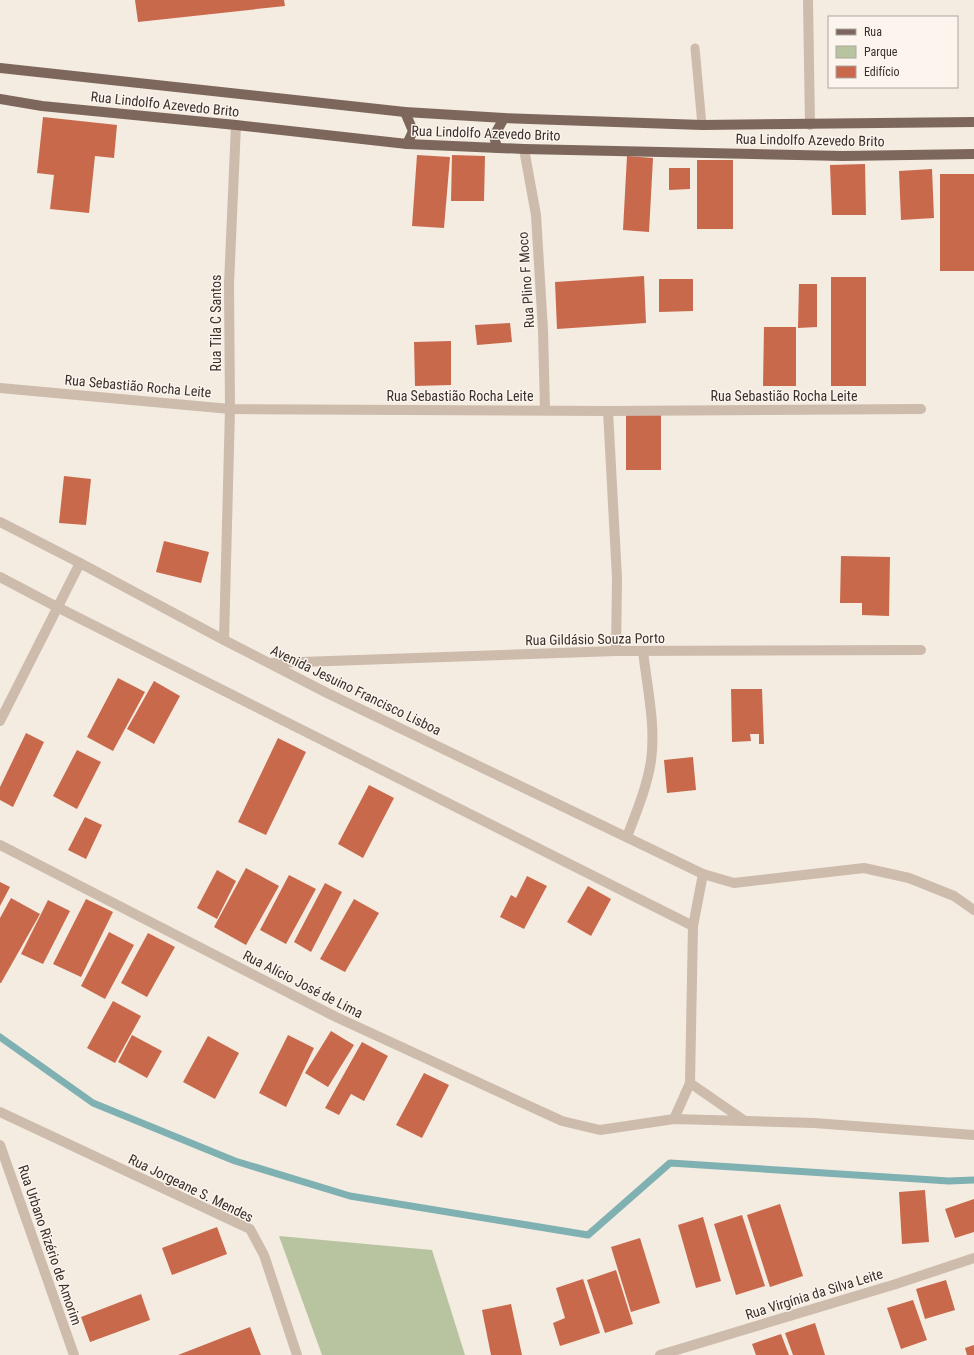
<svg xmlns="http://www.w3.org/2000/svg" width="974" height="1355" font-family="'Roboto Condensed',sans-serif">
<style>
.green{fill:#b8c4a0}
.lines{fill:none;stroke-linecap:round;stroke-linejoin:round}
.stream{stroke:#7fb0b2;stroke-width:7}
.building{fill:#c8694b}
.service{stroke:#cdbbac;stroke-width:9}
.minor{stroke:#cdbbac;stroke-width:10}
.primary{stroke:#7d675c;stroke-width:10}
.labels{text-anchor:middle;stroke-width:3;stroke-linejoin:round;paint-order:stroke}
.street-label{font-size:14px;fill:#3b302b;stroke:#fbf5ee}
</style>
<rect width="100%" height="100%" fill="#f4ebe1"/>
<path class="green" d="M279,1236L432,1250L465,1355H322Z"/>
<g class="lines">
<path class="stream" d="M0,1037L93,1103L235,1161L350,1196L588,1235L670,1163L949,1181L974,1180"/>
</g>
<g class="building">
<path d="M135,0H284L285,6L138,22Z"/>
<path d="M43,117L117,125L114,158L95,156L89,213L50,209L54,175L37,173Z"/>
<path d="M417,155L450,157L444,228L412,226Z"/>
<path d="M452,155L485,156L484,201H451Z"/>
<path d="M627,156L653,158L649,232L623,230Z"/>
<rect x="697" y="160" width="36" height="69"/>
<path d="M865,164L866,215H832L830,165Z"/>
<path d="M669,168H690V189L669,190Z"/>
<path d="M932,169L934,218L901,220L899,171Z"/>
<rect x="940" y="174" width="34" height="97"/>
<path d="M644,276L646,323L557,329L555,282Z"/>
<rect x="831" y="277" width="35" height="109"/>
<path d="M659,279H693V311L659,312Z"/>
<path d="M799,284H817V327L798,328Z"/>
<path d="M510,323L512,342L477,345L475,325Z"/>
<path d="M764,327H796V386H763Z"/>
<path d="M451,341V385L415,386L414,342Z"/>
<rect x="626" y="415" width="35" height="55"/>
<path d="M64,476L91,479L86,525L59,523Z"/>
<path d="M164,541L209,552L201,583L156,572Z"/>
<path d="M841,556L890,557L889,616L862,615V603H840Z"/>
<path d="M118,678L145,692L113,751L87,737Z"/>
<path d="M154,681L180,696L154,744L127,729Z"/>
<path d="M731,689H762L764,744H759V734H750L751,741L732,742Z"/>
<path d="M26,733L44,742L13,807L0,800V787Z"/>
<path d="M278,738L306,752L266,835L238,822Z"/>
<path d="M77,750L101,762L77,809L53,796Z"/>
<path d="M693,757L696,790L667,793L664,760Z"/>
<path d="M369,785L394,798L363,858L338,844Z"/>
<path d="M85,817L102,825L86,859L68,850Z"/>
<path d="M246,868L279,886L246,945L214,927Z"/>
<path d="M217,870L236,881L217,919L197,908Z"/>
<path d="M289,875L316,889L286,944L260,930Z"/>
<path d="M527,876L547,886L524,929L500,917L511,895L516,898Z"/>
<path d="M0,882L10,887L0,906Z"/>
<path d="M325,883L342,892L311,952L294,942Z"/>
<path d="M588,886L611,899L591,936L567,922Z"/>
<path d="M11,898L40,914L1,983H0V918Z"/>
<path d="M86,899L113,912L81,977L53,964Z"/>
<path d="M354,899L379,913L345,972L320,959Z"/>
<path d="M48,900L70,911L43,964L21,954Z"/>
<path d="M109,932L134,945L105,999L81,986Z"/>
<path d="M148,933L175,947L147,997L121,983Z"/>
<path d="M113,1001L141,1016L115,1063L87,1048Z"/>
<path d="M331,1031L354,1045L328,1087L305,1073Z"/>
<path d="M132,1035L162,1051L147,1078L118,1062Z"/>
<path d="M288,1035L314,1048L286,1107L259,1093Z"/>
<path d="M208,1036L239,1053L215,1099L183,1082Z"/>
<path d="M362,1042L388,1056L364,1101L351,1094L339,1115L325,1108Z"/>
<path d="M424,1073L449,1085L422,1138L396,1125Z"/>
<path d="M925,1190L929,1242L902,1244L899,1192Z"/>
<path d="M974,1199V1232L955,1238L945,1209Z"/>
<path d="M780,1204L803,1276L770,1287L747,1215Z"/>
<path d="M742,1215L765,1286L736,1295L714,1224Z"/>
<path d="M703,1217L721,1281L696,1288L678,1225Z"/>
<path d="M217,1227L227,1254L172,1275L162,1248Z"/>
<path d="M640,1238L660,1303L631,1312L611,1247Z"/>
<path d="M616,1270L633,1324L605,1333L587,1280Z"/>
<path d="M583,1279L600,1333L560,1346L553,1323L565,1318L556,1288Z"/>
<path d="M946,1280L955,1310L925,1319L916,1289Z"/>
<path d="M141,1294L150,1320L90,1342L81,1317Z"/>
<path d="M913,1300L927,1340L901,1349L887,1308Z"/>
<path d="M511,1304L522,1355H491L482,1310Z"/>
<path d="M815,1323L825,1355H793L785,1333Z"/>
<path d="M250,1327L261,1355H178Z"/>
<path d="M781,1334L789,1355H756L752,1344Z"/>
<path d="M974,1345V1355H967L965,1348Z"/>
</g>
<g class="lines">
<path class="service" d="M695,48L702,125"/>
<g class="minor">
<path d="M808,0L810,125"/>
<path d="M524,149L536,215L543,330L545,410"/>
<path d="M0,388L230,409L608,411L921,409"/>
<path d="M608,411L617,578L616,651"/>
<path d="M0,522L80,563L224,640L327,693L703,874L734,883L864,868L909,878L954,896L974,910"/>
<path d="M0,577L57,607L693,926"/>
<path d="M224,640L230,409L229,284L236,125"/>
<path d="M272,663L616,651L921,650"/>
<path d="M0,721L80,563"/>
<path d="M627,837C636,813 647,787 651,761C656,725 647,687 643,651"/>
<path d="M0,845L336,1017L562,1121L600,1130L674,1119L814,1123L974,1135"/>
<path d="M703,874L693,926L690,1083L745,1121"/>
<path d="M0,1112L250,1229L264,1255L297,1355"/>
<path d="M674,1119L690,1083"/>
<path d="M0,1145L74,1355"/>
<path d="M660,1355L896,1284L974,1258"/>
</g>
<g class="primary">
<path d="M0,68L405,112L504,118L702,125L974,122"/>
<path d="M0,99L42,106L236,125L407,144L524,149L843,156L974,154"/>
<path d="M405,112L413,131L407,144"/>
<path d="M497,148L494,136L504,118"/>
</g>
</g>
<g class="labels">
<g class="street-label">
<text transform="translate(165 104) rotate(6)" y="5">Rua Lindolfo Azevedo Brito</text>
<text transform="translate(486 133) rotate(2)" y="5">Rua Lindolfo Azevedo Brito</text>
<text transform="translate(810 140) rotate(1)" y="5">Rua Lindolfo Azevedo Brito</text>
<text transform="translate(526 280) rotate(-94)" y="5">Rua Plino F Moco</text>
<text transform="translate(216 323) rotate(-90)" y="5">Rua Tila C Santos</text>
<text transform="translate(138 386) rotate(5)" y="5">Rua Sebastião Rocha Leite</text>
<text x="460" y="401">Rua Sebastião Rocha Leite</text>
<text x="784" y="401">Rua Sebastião Rocha Leite</text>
<text transform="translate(595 639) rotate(-1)" y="5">Rua Gildásio Souza Porto</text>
<text transform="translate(356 690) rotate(26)" y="5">Avenida Jesuino Francisco Lisboa</text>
<text transform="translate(303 984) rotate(27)" y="5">Rua Alício José de Lima</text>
<text transform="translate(191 1188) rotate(26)" y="5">Rua Jorgeane S. Mendes</text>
<text transform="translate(50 1245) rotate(71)" y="5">Rua Urbano Rizério de Amorim</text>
<text transform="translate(814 1294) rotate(-17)" y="5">Rua Virgínia da Silva Leite</text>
</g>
</g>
<rect x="828" y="16" width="130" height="72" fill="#fbf5ee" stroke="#aea6a0"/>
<rect x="836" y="29" width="20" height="6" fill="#7d675c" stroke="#aea6a0"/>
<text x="864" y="36" font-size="12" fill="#3b302b">Rua</text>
<rect x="836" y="46" width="20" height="12" fill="#b8c4a0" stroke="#aea6a0"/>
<text x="864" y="56" font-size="12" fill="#3b302b">Parque</text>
<rect x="836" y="66" width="20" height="12" fill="#c8694b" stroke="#aea6a0"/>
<text x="864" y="76" font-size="12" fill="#3b302b">Edifício</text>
</svg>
